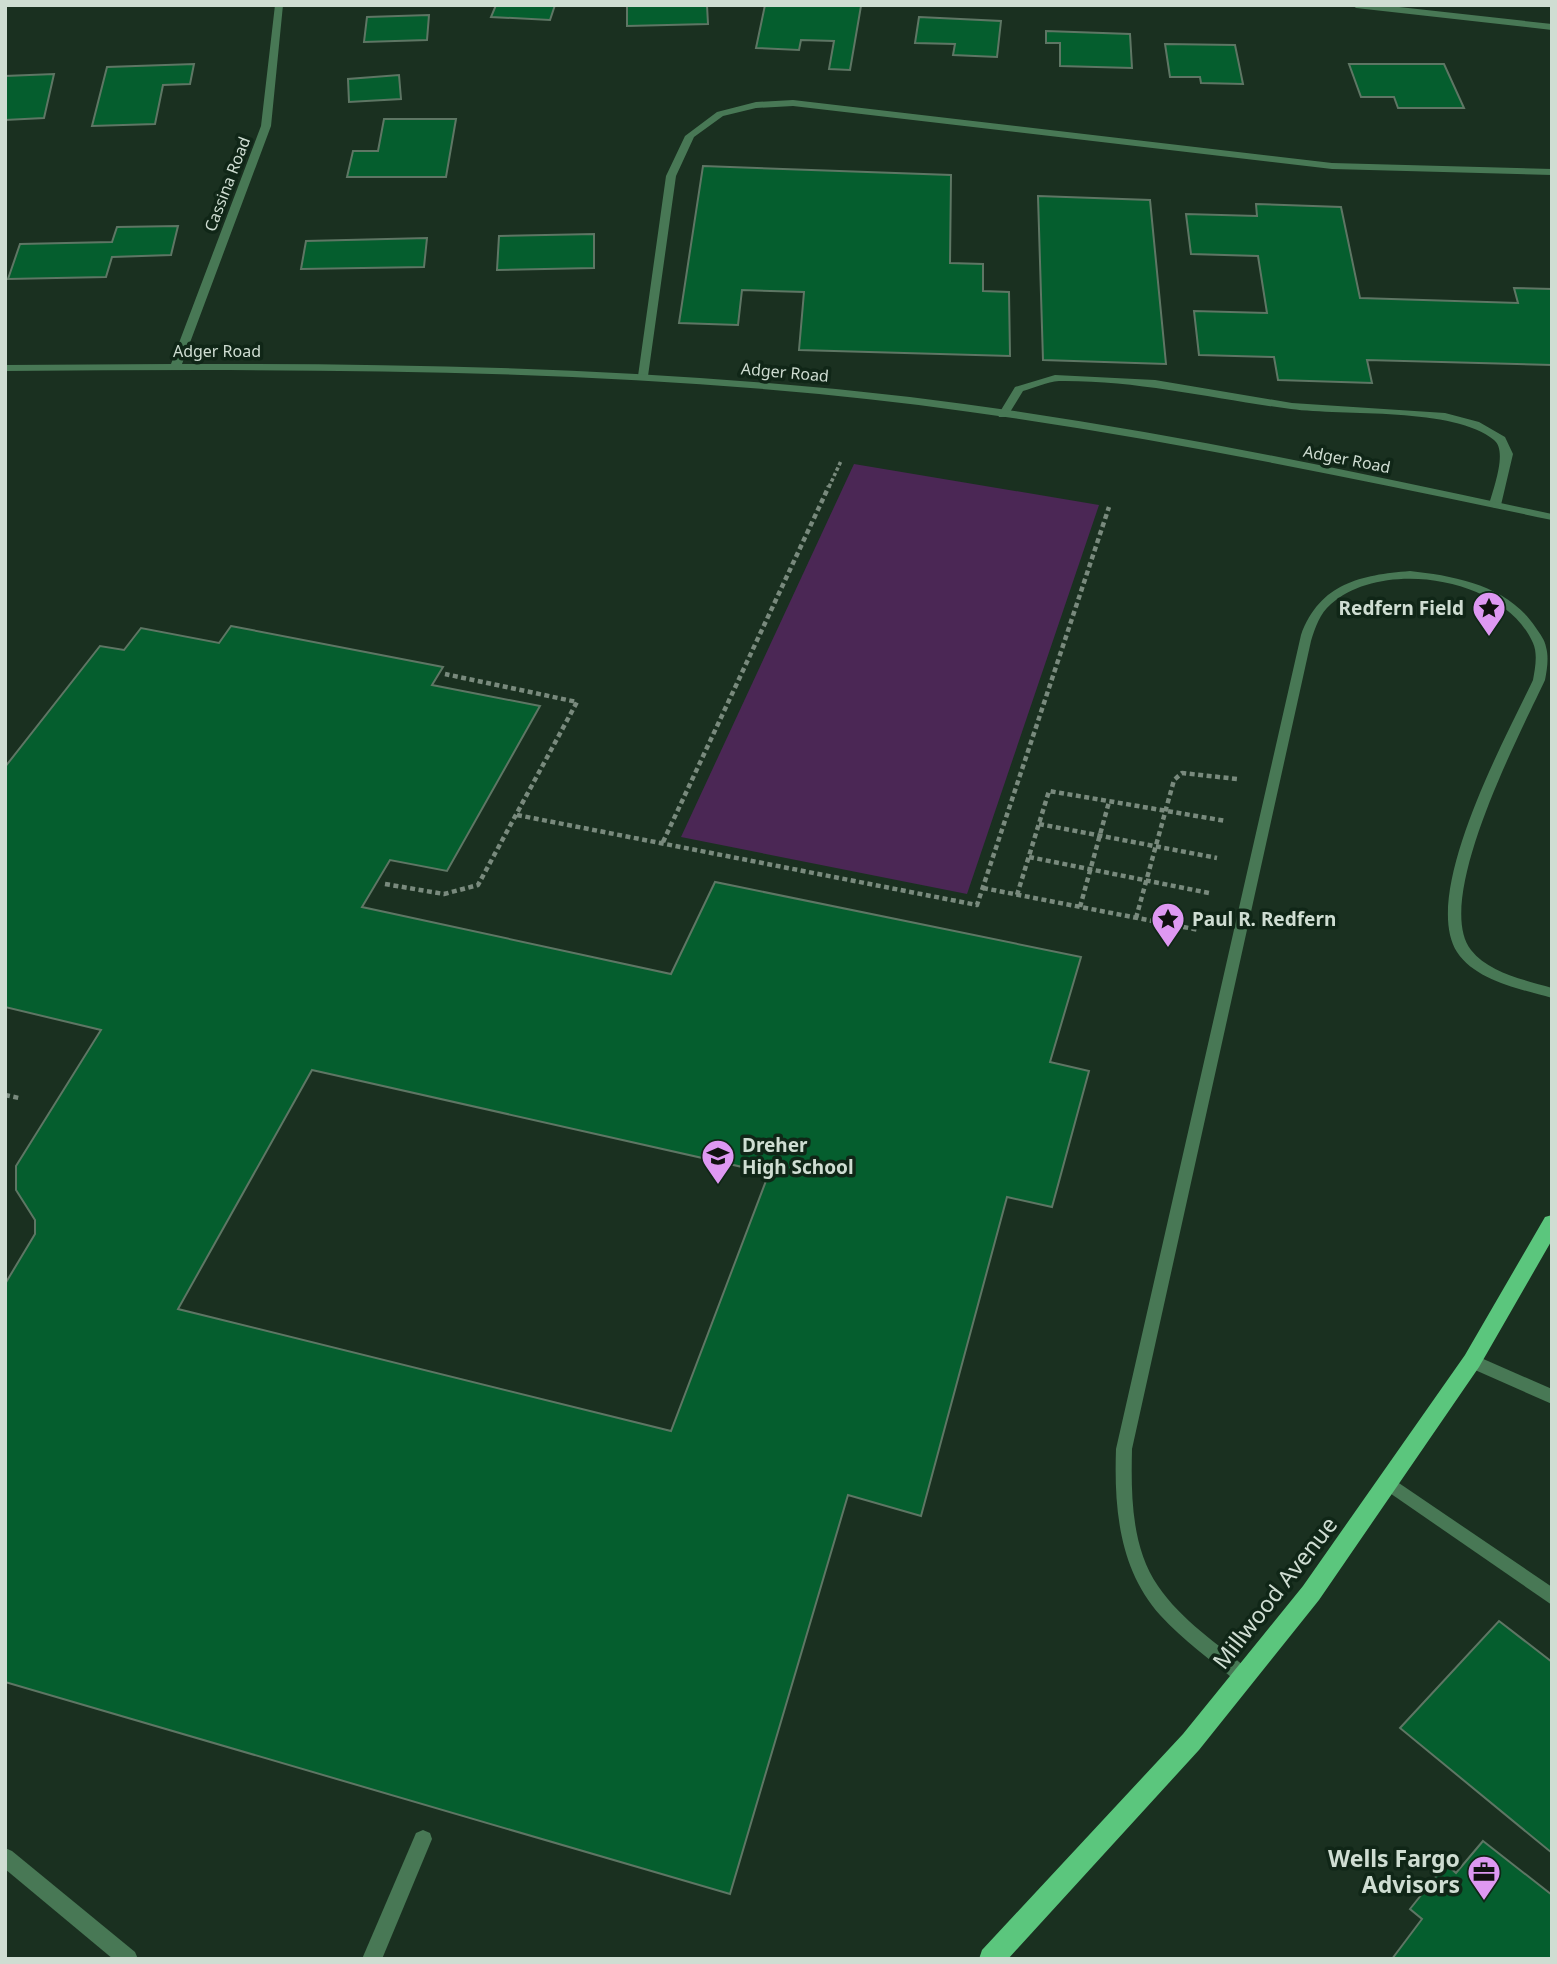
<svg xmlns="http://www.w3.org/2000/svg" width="1557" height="1964" font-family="'Noto Sans',sans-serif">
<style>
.green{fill:#4b2755}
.building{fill:#055e2e;stroke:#5e7664;stroke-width:2;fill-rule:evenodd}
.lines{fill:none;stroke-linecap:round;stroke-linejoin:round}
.path-far1{stroke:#798a7d;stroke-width:3.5;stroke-dasharray:3.5 2.5;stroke-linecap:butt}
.path{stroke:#798a7d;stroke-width:4.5;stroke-dasharray:5 3.5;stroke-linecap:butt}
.lane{fill:#487855;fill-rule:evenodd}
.street{fill:#487855;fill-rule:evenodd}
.primary{fill:#5bc67d;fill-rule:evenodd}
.labels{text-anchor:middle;stroke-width:7;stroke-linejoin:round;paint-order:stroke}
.far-street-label{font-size:16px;fill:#cfddd2;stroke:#102617}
.poi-label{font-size:19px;font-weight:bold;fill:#cfddd2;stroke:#102617;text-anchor:start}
.near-street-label{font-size:23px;fill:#cfddd2;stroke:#102617}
.near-poi-label{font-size:23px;font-weight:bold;fill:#cfddd2;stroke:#102617;text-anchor:end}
</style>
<rect width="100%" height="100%" fill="#1a3020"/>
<path class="green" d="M854,464L1099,505L967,894L681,837Z"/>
<g class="building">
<path d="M496,5H555L550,20L491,17Z"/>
<path d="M627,5H707L708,24L627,26Z"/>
<path d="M765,5L861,6L850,70L829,69L834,41L801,40L799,50L756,48Z"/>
<path d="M429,15L427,40L364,42L367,17Z"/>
<path d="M919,17L1001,21L997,57L953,55L955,44L915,43Z"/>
<path d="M1046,31L1130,34L1132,68L1060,66V43H1046Z"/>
<path d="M1165,44L1235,45L1243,84L1201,83L1200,77H1170Z"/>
<path d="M194,64L190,84L163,85L155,124L92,126L107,67Z"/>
<path d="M1349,64H1444L1464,108H1398L1394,97H1361Z"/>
<path d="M54,74L44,118L5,120V76Z"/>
<path d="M399,75L401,99L349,102L348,79Z"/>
<path d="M384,119H456L446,177H347L353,151H378Z"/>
<path d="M703,166L951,175L950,263L983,264V291L1009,292L1010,356L799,350L804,292L742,290L738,325L679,323Z"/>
<path d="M1038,196L1150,200L1166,364L1043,360Z"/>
<path d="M1256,204L1341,207L1360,298L1518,303L1514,288L1552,289V365L1367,360L1372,383L1278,380L1274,357L1199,355L1194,311L1267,313L1258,256L1191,254L1186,214L1257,216Z"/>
<path d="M178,226L171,255L112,257L106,277L8,279L20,244L112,242L117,227Z"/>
<path d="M594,234V268L497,270L499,236Z"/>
<path d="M427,238L424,267L301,269L306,241Z"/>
<path d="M231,626L443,667L432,685L540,706L447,871L390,860L362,907L671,974L715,882L1081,957L1050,1062L1089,1071L1052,1207L1007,1197L921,1516L848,1495L730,1894L5,1682V1284L35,1234V1220L16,1190V1166L101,1030L5,1007V767L100,646L124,650L141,628L219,643ZM312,1070L769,1173L671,1431L178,1309Z"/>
<path d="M1499,1621L1552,1662V1853L1400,1728Z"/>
<path d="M1483,1841L1552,1895V1959H1392L1422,1919L1410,1909L1446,1864L1456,1873Z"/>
</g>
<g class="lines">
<path class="path-far1" d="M829,487L841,461"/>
<g class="path">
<path d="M517,815L977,905L1109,507"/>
<path d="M1039,824L1217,858"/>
<path d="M663,842L829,486"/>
<path d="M1029,857L1209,893"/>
<path d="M385,884L444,894L478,885L577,702L445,674"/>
<path d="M983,888L1199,930"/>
<path d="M1017,895L1049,791L1226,821"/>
<path d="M1080,907L1109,802"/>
<path d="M1136,918L1174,780L1182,773L1237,779"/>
<path d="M5,1095L19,1098"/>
</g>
<g class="lane">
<path d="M793,100L1332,163L1552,169V175L1332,169L793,106L756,108L723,116L694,137L676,176L648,376L643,379L639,378L638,376L666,176L685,136L717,112L756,102Z"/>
<path d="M1055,375L1155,380L1292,403L1445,413L1479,422L1505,437L1513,454L1501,505L1495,508L1489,505C1493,489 1508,451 1494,440C1455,407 1343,416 1291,409C1213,399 1138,380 1059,381C1047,382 1034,388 1023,391L1007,417H999L998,415L1015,387Z"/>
<path d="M1410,571C1456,576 1509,586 1536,628C1540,634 1545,640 1546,647C1549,658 1547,669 1545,680C1521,732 1432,900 1471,950C1489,973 1525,980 1552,988V998C1521,989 1476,981 1457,952C1420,894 1506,737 1533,680C1535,669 1538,654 1533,643C1504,577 1383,558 1331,604C1320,613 1315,628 1311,641L1132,1449C1131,1494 1131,1547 1158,1586C1181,1620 1218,1644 1249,1670L1252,1676L1249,1682L1243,1684L1237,1682C1211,1660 1183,1640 1160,1615C1119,1569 1114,1508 1116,1449L1301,635C1320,583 1361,575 1410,571Z"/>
<path d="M1472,1354L1552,1389V1404L1466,1366L1464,1361L1466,1356Z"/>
<path d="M1390,1477L1552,1587V1605L1384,1489L1382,1484L1384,1479Z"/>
<path d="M423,1830L430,1833L432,1839L382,1959H362L416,1833Z"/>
</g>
<g class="street">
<path d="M275,5H283L271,126L182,364C425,363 668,369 910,397C1126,423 1339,468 1552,514V520C1309,469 1066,418 819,394C549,368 277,369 5,371V365L171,364L261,126Z"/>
<path d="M1352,5H1381L1552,24V30L1356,8Z"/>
<path d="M5,1848L12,1851L135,1952L138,1959H113L5,1869Z"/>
</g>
<path class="primary" d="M1552,1215V1240L1479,1367L1319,1600L1199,1750L1008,1959H979L982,1950L1183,1734L1303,1586L1465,1355L1545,1217Z"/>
</g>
<defs>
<symbol id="sight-pin" viewBox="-11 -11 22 30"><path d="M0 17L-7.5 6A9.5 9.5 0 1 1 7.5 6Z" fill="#de98f2" stroke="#102617"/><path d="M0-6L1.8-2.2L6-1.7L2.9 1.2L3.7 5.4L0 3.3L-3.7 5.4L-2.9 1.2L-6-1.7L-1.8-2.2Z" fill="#111"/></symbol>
<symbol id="school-pin" viewBox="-11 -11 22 30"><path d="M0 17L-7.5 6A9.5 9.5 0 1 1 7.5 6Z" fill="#de98f2" stroke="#102617"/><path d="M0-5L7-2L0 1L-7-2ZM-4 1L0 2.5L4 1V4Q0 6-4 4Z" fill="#111"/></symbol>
<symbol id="office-pin" viewBox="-11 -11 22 30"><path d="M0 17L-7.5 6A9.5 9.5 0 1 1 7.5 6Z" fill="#de98f2" stroke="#102617"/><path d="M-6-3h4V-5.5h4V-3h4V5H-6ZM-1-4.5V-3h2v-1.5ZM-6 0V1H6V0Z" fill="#111"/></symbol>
</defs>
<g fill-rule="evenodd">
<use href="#sight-pin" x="1470" y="589" width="38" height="52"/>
<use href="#sight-pin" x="1149" y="900" width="38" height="52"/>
<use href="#school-pin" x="699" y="1137" width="38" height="52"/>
<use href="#office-pin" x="1465" y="1853" width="38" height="52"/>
</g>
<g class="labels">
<g class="far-street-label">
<text transform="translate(227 184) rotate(-69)" y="6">Cassina Road</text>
<text x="217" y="357">Adger Road</text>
<text transform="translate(785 372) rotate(5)" y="6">Adger Road</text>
<text transform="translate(1347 459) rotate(11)" y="6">Adger Road</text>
</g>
<g class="poi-label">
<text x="1464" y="615" text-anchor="end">Redfern Field</text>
<text x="1192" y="926">Paul R. Redfern</text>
<text x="742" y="1152">Dreher<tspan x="742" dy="22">High School</tspan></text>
</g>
<g class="near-street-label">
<text transform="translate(1275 1593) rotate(-52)" y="8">Millwood Avenue</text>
</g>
<g class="near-poi-label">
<text x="1460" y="1867">Wells Fargo<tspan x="1460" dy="26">Advisors</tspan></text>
</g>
</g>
<rect width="1557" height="1964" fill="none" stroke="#cfddd2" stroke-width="14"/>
</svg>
